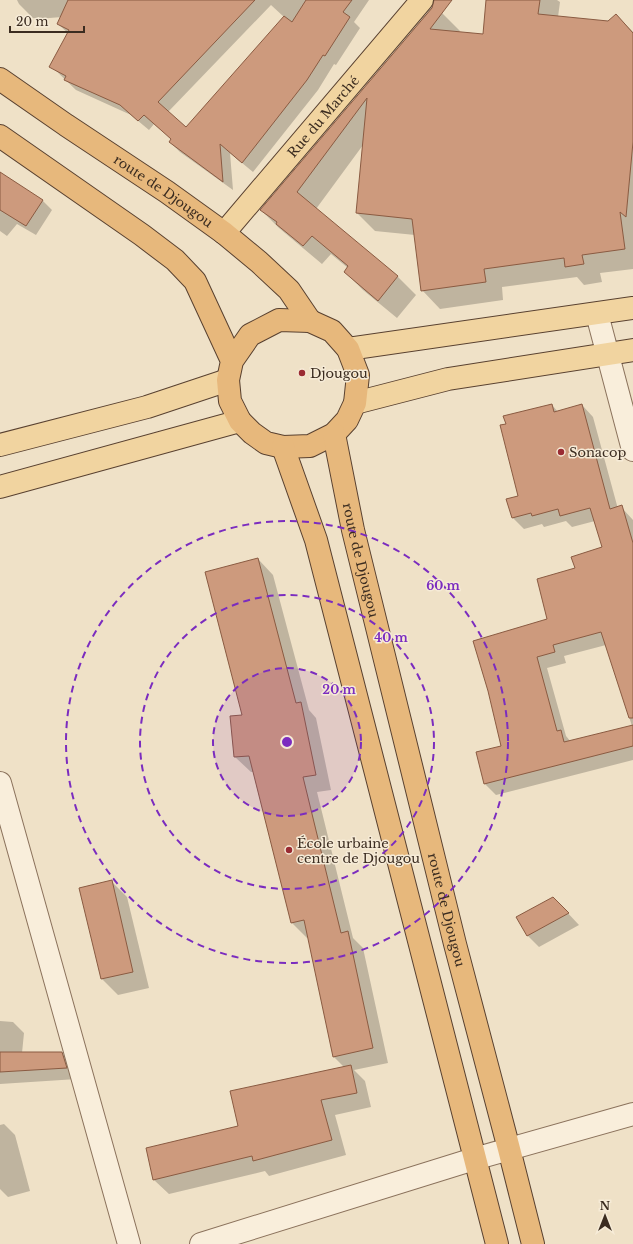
<svg xmlns="http://www.w3.org/2000/svg" width="633" height="1244" font-family="'Libre Baskerville',serif">
<style>
.shadow{fill:#0003;fill-rule:evenodd}
.building{fill:#cd9a7d;stroke:#8a5b42}
.lines{fill:none;stroke-linecap:round;stroke-linejoin:round}
.minor-casing{stroke:#8b725c;stroke-width:24}
.primary-casing{stroke:#594130;stroke-width:24}
.trunk-casing{stroke:#594130;stroke-width:24}
.minor{stroke:#f9eedb;stroke-width:22}
.primary{stroke:#f1d4a0;stroke-width:22}
.trunk{stroke:#e7b87c;stroke-width:22}
.ring{fill:none;stroke:#7b2cbf;stroke-width:2;stroke-dasharray:7 5}
.poi-dot{fill:#9a2b32;stroke:#f6ebd7;stroke-width:1.5}
.labels{text-anchor:middle;stroke-width:3;stroke-linejoin:round;paint-order:stroke}
.street-label{font-size:13px;fill:#3b2c20;stroke:#f6ebd7}
.poi-label{font-size:13px;fill:#3b2c20;stroke:#f6ebd7;text-anchor:start}
.centre{fill:#7b2cbf;stroke:#f6ebd7;stroke-width:2}
.ring-label{font-size:12px;text-anchor:middle;font-weight:bold;fill:#7b2cbf;stroke:#f6ebd7;stroke-width:3;stroke-linejoin:round;paint-order:stroke}
</style>
<rect width="100%" height="100%" fill="#efe1c7"/>
<g class="shadow">
<path d="M17,0H369L354,22L360,28L336,65L334,64L318,90L253,172L230,153L233,190L180,152L170,142L172,139L154,124L149,130L131,115L76,90L51,66L68,33L58,24L62,17L37,19L33,18L19,4ZM271,5L284,17L186,128L168,112Z"/>
<path d="M487,0H557L560,2L558,17L609,22L616,15L633,32V269L600,273L602,282L584,285L577,277L502,287L503,300L440,309L422,290L415,235L375,231L357,213L363,145L316,209L398,277L416,295L397,318L363,290L345,272L348,268L331,254L322,264L279,228L261,210L433,6L442,13L460,31L459,32L484,35Z"/>
<path d="M0,179L42,200L52,210L36,235L17,224L7,236L0,231Z"/>
<path d="M552,405L558,412L582,405L593,417L618,509L622,508L633,520V760L496,795L485,784L502,746L548,619L603,548L595,521L572,527L566,521L544,527L542,524L524,529L513,518ZM606,645L632,726L571,742L566,736L547,668L566,663L564,656Z"/>
<path d="M258,559L273,575L309,710L316,718L331,790L317,792L353,938L363,948L388,1063L354,1070L365,1081L371,1107L335,1115L346,1155L269,1176L265,1171L169,1194L154,1180L239,1127L345,1068L333,1056L308,937L307,938L291,922L254,772H251L235,757L243,716Z"/>
<path d="M111,881L127,897L149,988L118,995L102,979L80,889Z"/>
<path d="M564,909L579,925L539,947L528,936L518,917Z"/>
<path d="M0,1021L13,1022L24,1033L22,1053H62L73,1064L77,1079L0,1084Z"/>
<path d="M4,1124L15,1135L30,1191L8,1197L0,1189V1125Z"/>
</g>
<g class="building">
<path d="M68,0H255L158,102L186,127L284,16L292,22L306,0H352L343,12L350,17L325,56L323,55L307,80L242,163L220,144L223,182L169,142L171,139L144,115L138,121L120,105L64,80L66,76L49,67L69,30L57,24Z"/>
<path d="M434,0H452L430,29L483,34L486,0H540L538,14L608,21L616,14L633,33V142L626,217L620,212L625,249L582,255L584,264L565,267L564,258L484,269L486,282L421,291L412,219L356,213L367,98L297,192L398,276L378,301L344,272L348,266L312,236L303,246L276,224L277,222L260,210L432,8Z"/>
<path d="M0,172L43,200L26,226L0,210Z"/>
<path d="M552,404L554,412L582,404L610,509L622,505L633,543V718H629L601,632L553,645L555,652L537,657L557,731L561,730L564,742L633,725V746L484,784L476,752L501,746L488,691L473,641L547,619L537,579L575,568L571,557L602,547L590,508L560,516L558,509L532,516L531,513L512,518L506,499L518,496L500,425L506,424L503,416Z"/>
<path d="M258,558L296,703L301,702L316,775L303,777L341,933L348,931L373,1048L333,1057L304,920L291,923L249,756L234,757L230,716L242,715L205,572Z"/>
<path d="M112,880L133,972L101,979L79,888Z"/>
<path d="M553,897L569,913L527,936L516,917Z"/>
<path d="M0,1052H62L67,1068L0,1072Z"/>
<path d="M351,1065L357,1093L321,1100L332,1140L253,1161L252,1156L153,1180L146,1148L238,1126L230,1091Z"/>
</g>
<g class="lines">
<defs>
<g id="minor">
<path d="M597,314L633,450"/>
<path d="M0,783L129,1244"/>
<path d="M201,1244L474,1159L633,1114"/>
</g>
<g id="primary">
<path id="s1" d="M224,233L422,0"/>
<path d="M348,349L633,308"/>
<path d="M355,403L448,379L633,350"/>
<path d="M0,445L147,407L228,380"/>
<path d="M0,487L240,421"/>
</g>
<g id="trunk">
<path id="s2" d="M0,79L66,125L167,192L224,233L259,262L289,290L310,321"/>
<path d="M0,136L142,235L175,260L195,281L232,361L228,380L230,401L240,421L252,433L266,443L283,447L310,446L334,434L347,420L355,403L358,375L348,349L332,331L310,321L279,320L250,335L232,361"/>
<path id="s3" d="M334,434L353,530L455,944L509,1149L533,1244"/>
<path d="M283,447L316,540L497,1244"/>
</g>
</defs>
<use href="#minor" class="minor-casing"/>
<use href="#primary" class="primary-casing"/>
<use href="#trunk" class="trunk-casing"/>
<use href="#minor" class="minor"/>
<use href="#primary" class="primary"/>
<use href="#trunk" class="trunk"/>
</g>
<circle cx="287" cy="742" r="74" fill="#7b2cbf" fill-opacity=".12"/>
<g class="ring">
<circle cx="287" cy="742" r="74"/>
<circle cx="287" cy="742" r="147"/>
<circle cx="287" cy="742" r="221"/>
</g>
<g class="poi-dot">
<circle cx="302" cy="373" r="4"/>
<circle cx="561" cy="452" r="4"/>
<circle cx="289" cy="850" r="4"/>
</g>
<g class="labels">
<g class="street-label">
<text dy="5" stroke="none"><textPath href="#s1" startOffset="153">Rue du Marché</textPath></text>
<text dy="5" stroke="none"><textPath href="#s2" startOffset="198">route de Djougou</textPath></text>
<text dy="5" stroke="none"><textPath href="#s3" startOffset="129">route de Djougou</textPath></text>
<text dy="5" stroke="none"><textPath href="#s3" startOffset="489">route de Djougou</textPath></text>
</g>
<g class="poi-label">
<text x="310" y="378">Djougou</text>
<text x="569" y="457">Sonacop</text>
<text x="297" y="848">École urbaine<tspan x="297" dy="15">centre de Djougou</tspan></text>
</g>
</g>
<circle cx="287" cy="742" r="6" class="centre"/>
<g class="ring-label">
<text x="443" y="590">60 m</text>
<text x="391" y="642">40 m</text>
<text x="339" y="694">20 m</text>
</g>
<g transform="translate(605 1216)" stroke="#f6ebd7" stroke-width="3" paint-order="stroke">
<path d="M0-3L7 15L0 10L-7 15Z" fill="#3b2c20"/>
<text y="-6" font-size="11" font-weight="bold" text-anchor="middle" fill="#3b2c20">N</text>
</g>
<path d="M10 26v6h74v-6" fill="none" stroke="#3b2c20" stroke-width="2"/>
<text x="16" y="26" font-size="12" fill="#3b2c20" stroke="#f6ebd7" stroke-width="3" paint-order="stroke">20 m</text>
</svg>
